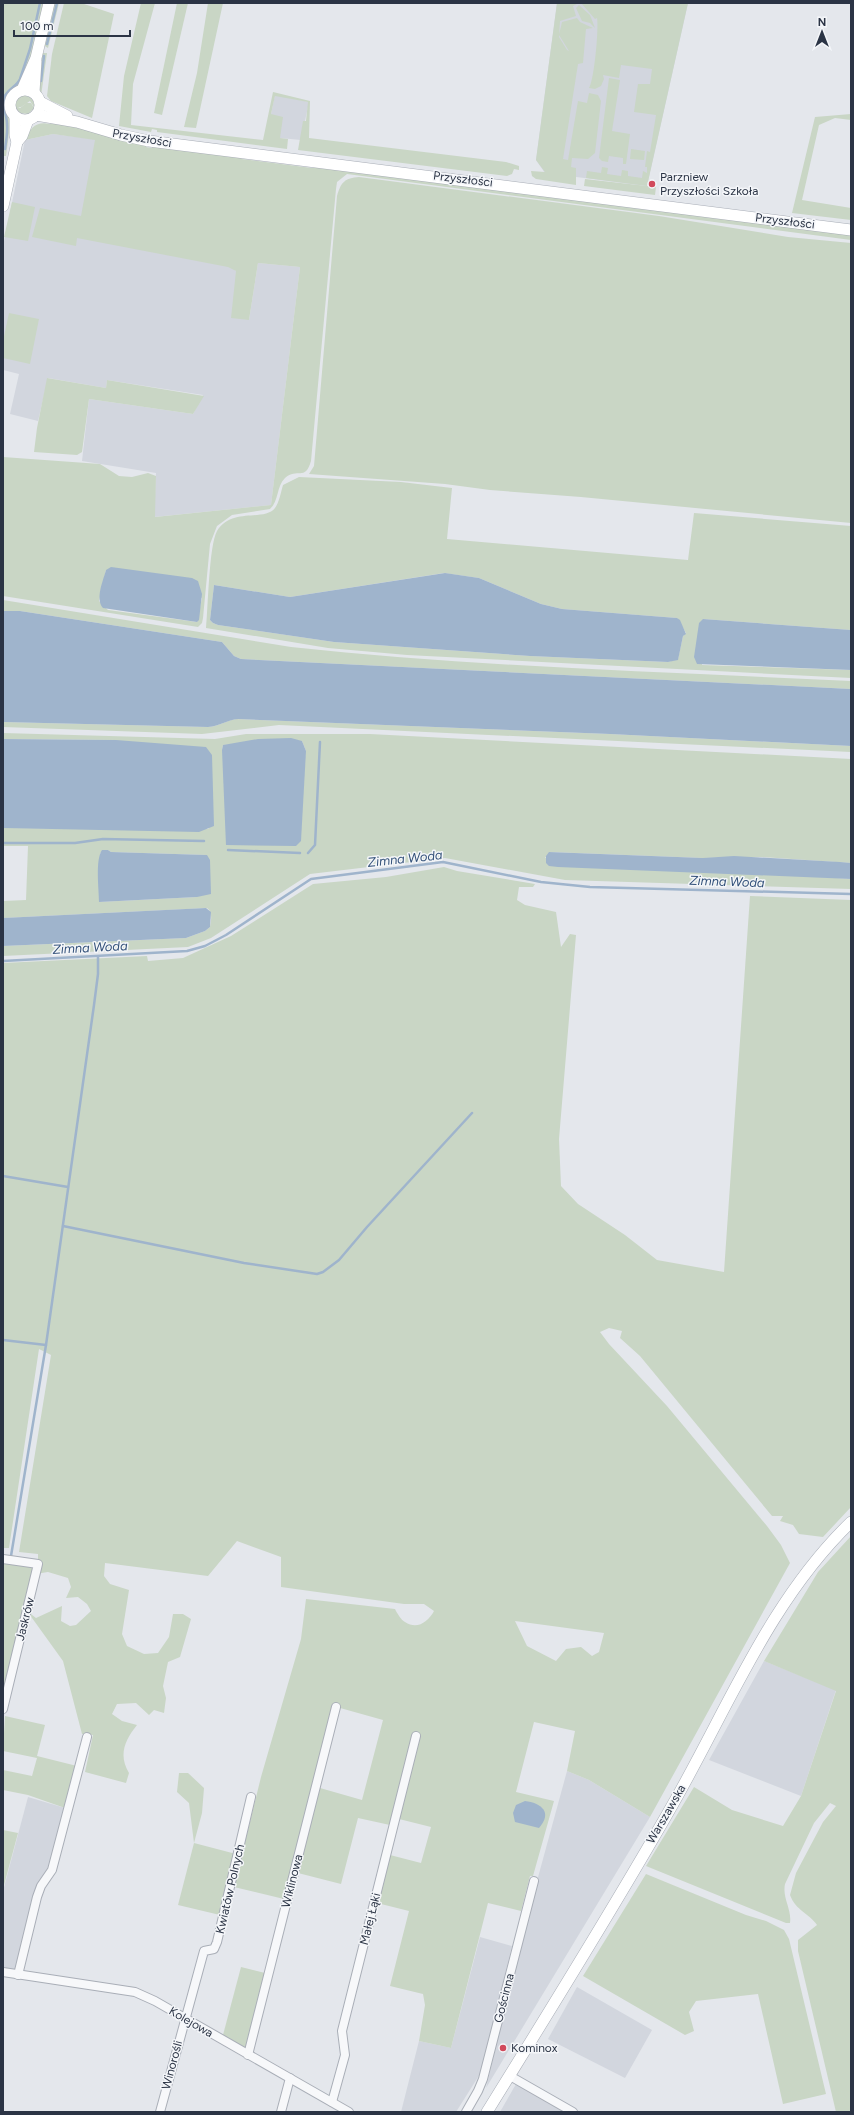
<svg xmlns="http://www.w3.org/2000/svg" width="854" height="2115" font-family="Figtree,sans-serif">
<style>
.built{fill:#d2d6de}
.green{fill:#c9d6c5;fill-rule:evenodd}
.water{fill:#9fb4cc}
.lines{fill:none;stroke-linecap:round;stroke-linejoin:round}
.stream{stroke:#9fb4cc;stroke-width:2.5}
.street-casing{stroke:#a9aeb7;stroke-width:10}
.secondary-casing{stroke:#a9aeb7;stroke-width:12}
.street{stroke:#f7f8fa;stroke-width:8}
.secondary{stroke:#fff;stroke-width:11}
.poi-dot{fill:#d1495b;stroke:#f4f6f9;stroke-width:1.5}
.labels{text-anchor:middle;stroke-width:3;stroke-linejoin:round;paint-order:stroke}
.street-label{font-size:12px;fill:#2b3445;stroke:#f4f6f9}
.poi-label{font-size:12px;fill:#2b3445;stroke:#f4f6f9;text-anchor:start}
.water-label{font-size:13px;font-style:italic;fill:#34527a;stroke:#f4f6f9}
</style>
<rect width="100%" height="100%" fill="#e4e7ec"/>
<g class="built">
<path d="M557,3H688L647,186L545,173L536,160Z"/>
<path d="M275,95L309,102L301,140L280,138L271,114Z"/>
<path d="M53,134L93,139L100,142L236,271L249,320L258,263L300,267L271,505L154,517L156,473L82,461L89,399L193,414L203,395L107,380L106,388L48,378L38,421L10,414L19,374L3,370V246L25,140Z"/>
<path d="M764,1661L836,1690L801,1796L709,1760Z"/>
<path d="M567,1771L589,1780L650,1817L486,2088L528,1914Z"/>
<path d="M28,1797L65,1808L48,1873L16,1971L3,1968V1891Z"/>
<path d="M480,1937L512,1946L480,2074L456,2112H401L419,2041L451,2048Z"/>
<path d="M577,1987L652,2030L625,2078L548,2039Z"/>
<path d="M516,2084L563,2111L562,2112H500Z"/>
</g>
<g class="green">
<path d="M3,3H44L33,51L19,86L10,94L7,100V109L11,118L6,156H3Z"/>
<path d="M53,3H59L48,48L43,45Z"/>
<path d="M64,3H81L114,14L92,118L51,101L47,96L52,54Z"/>
<path d="M141,3H155L133,84L131,125L263,140L273,92L310,101L309,138L506,162L519,166V170L514,169L512,174L507,176L298,150L303,121H306L308,102L275,96L271,114L283,117L280,138L288,139L287,149L157,132V130L152,129L151,132L119,126L124,76Z"/>
<path d="M177,3H188L162,115L154,113Z"/>
<path d="M208,3H223L196,128L184,127L197,73Z"/>
<path d="M557,3H579L573,6L576,16L560,21L559,37L567,50L569,51L559,35L562,22L577,18L580,22L593,28L586,29L583,63L578,64L563,159L568,160L578,101L587,103L589,93L598,95L601,101L595,153L588,159L572,158L571,167L576,168V185L536,179L532,176L531,171L545,172L536,160Z"/>
<path d="M581,3H688L647,186L586,178L587,171L601,173L602,167L608,168L607,174L621,176L622,170L628,171V176L642,178L643,171L647,173V167H645L647,151L650,152L656,115L634,112L638,84H650L652,69L621,65L619,78L603,75L604,79L601,86L595,89L589,88C594,81 599,29 597,18L595,19Z"/>
<path d="M579,5L590,15L595,28L590,23L582,21L576,8Z"/>
<path d="M43,53H47L41,96L38,90L41,55Z"/>
<path d="M609,78L620,80L612,131L630,134L626,164H623V158L609,156L608,162L602,161L599,158Z"/>
<path d="M22,95L30,97L34,102V107L30,101L21,107H18L20,108L27,103H31L34,108L28,114L20,113L16,108V100Z"/>
<path d="M851,114V120L835,118L819,125L802,200L851,208V220L792,213L815,117Z"/>
<path d="M51,120L146,144V147L152,148V146L241,157L242,159L312,168L315,166L851,234V240L347,174L337,182L336,189L311,461C305,482 297,467 285,478C276,487 279,501 270,509L232,515L217,526L210,544L203,618L202,623L198,627L3,596V457L100,464L119,476L132,477L148,473L156,476L155,517L271,505L300,267L258,263L249,320L231,318L236,271L228,267L77,238L76,246L32,237L40,208L81,216L95,140L53,134L25,140C30,128 36,121 50,124ZM106,570L202,598L197,622L108,610L99,601Z"/>
<path d="M631,149L645,151L644,160L630,159Z"/>
<path d="M359,177L659,216L788,237L851,243V523L581,497L490,490L445,484L309,474L314,466L337,196C341,182 345,178 359,177Z"/>
<path d="M585,179L656,187L655,195L584,186Z"/>
<path d="M12,202L35,207L28,241L4,237Z"/>
<path d="M9,313L39,319L30,364L3,358V341Z"/>
<path d="M47,378L106,388L107,380L204,396L193,414L89,399L82,452L77,455L34,452L37,428Z"/>
<path d="M299,477L401,482L452,488L447,539L688,560L694,513L851,526V630L703,619L702,665L851,670V678L407,655L328,648L206,628C208,609 209,545 217,531C232,507 264,522 275,508C279,503 281,492 283,485ZM444,573L479,578L541,604L562,609L677,618L686,633L683,636L678,659L668,662L530,656L334,642L218,625L213,623L210,620L214,585L290,597Z"/>
<path d="M3,600L291,647C477,667 664,672 851,681V689L241,659L234,656L222,642L20,611H3Z"/>
<path d="M237,719L610,734L851,746V752L279,725L202,734L3,727V722L208,727C220,726 227,720 237,719Z"/>
<path d="M3,733L215,739L246,734H370L851,759V863L761,857L703,858L550,852L545,858L851,879V889L565,880L445,858L310,874L211,938L188,947L3,956V946L186,938L205,931L210,927C211,920 213,912 207,908L3,918V901L26,900L28,846H3V828L209,829L116,740L3,739ZM302,741L306,751L222,750L223,745ZM108,850L111,852L207,855L197,897L99,902L100,853Z"/>
<path d="M444,867L457,871L535,884L533,887H519L517,900L525,905L556,912L561,947L570,934L576,935L559,1139L561,1186L578,1204L625,1235L657,1260L724,1272L750,896L851,900V1507L823,1537L799,1534L793,1525L780,1521L783,1516H772L640,1356L620,1338L622,1331L609,1328L600,1332L609,1344L667,1406L767,1526L781,1545L790,1563L650,1817L589,1780L567,1771L575,1731L534,1722L516,1792L554,1801L533,1876H530L521,1911L488,1903L451,2048L419,2041L425,2005L423,1994L390,1986L409,1911L377,1903L390,1855L421,1863L431,1827L399,1819L420,1736L414,1734L390,1825L358,1818L341,1884L298,1873L320,1788L362,1800L383,1720L333,1706L284,1899L234,1887L261,1777L301,1639L306,1599L395,1609C397,1613 401,1620 405,1622C417,1630 428,1622 434,1611L424,1604H404L281,1587V1557L237,1541L208,1576L105,1563L104,1576L110,1584L129,1590L122,1634L127,1646L144,1654L158,1653L169,1637L173,1614H183L191,1619L180,1657L168,1662L163,1686L166,1698L164,1713L154,1710L149,1715L136,1703L117,1704L112,1714L122,1721L137,1725C125,1740 118,1755 129,1773L126,1783L85,1772L93,1735L82,1734L63,1661L27,1611L3,1704V1560L38,1559V1554L19,1552L51,1355L39,1349L9,1548H3V963L147,956L148,961L183,958L231,936L313,884L386,877ZM48,1572L68,1578L71,1587L66,1598L78,1597L87,1604L91,1611L76,1625L70,1626L61,1621L62,1606L36,1618L27,1611L35,1574ZM515,1621L604,1633L599,1652L592,1656L581,1647L566,1649L556,1661L527,1646Z"/>
<path d="M851,1536V2112H836L798,1951V1940L817,1925C809,1913 796,1911 790,1895L796,1873L823,1822L836,1806L830,1803L814,1823L785,1884C782,1898 792,1909 790,1923H786L646,1866L694,1787L732,1810L783,1826L801,1796L836,1691L764,1661L818,1572Z"/>
<path d="M5,1716L45,1725L37,1756L77,1766L65,1808L28,1795L3,1790V1770L32,1776L37,1758L3,1751Z"/>
<path d="M179,1773H188L204,1788L202,1813L194,1843L236,1854L220,1915L178,1905L194,1843L189,1803L177,1792Z"/>
<path d="M3,1830L18,1833L3,1889Z"/>
<path d="M646,1874L746,1915L766,1921L784,1930L789,1939L826,2094L783,2104L758,1994L696,2001L689,2012L694,2031L685,2035L583,1976Z"/>
<path d="M241,1967L265,1973L246,2048L223,2035Z"/>
</g>
<g class="water">
<path d="M111,567L192,578L198,581L202,594L199,620L197,622L103,608C95,599 103,581 106,570Z"/>
<path d="M445,573L479,578L541,604L562,609L677,618L680,620L686,634L683,636L678,660L668,662L530,656L334,642L218,625L213,623L210,620L214,585L290,597Z"/>
<path d="M3,611H20L222,642L234,656L241,659L851,689V746L610,734L238,719C227,720 220,726 208,727L3,722Z"/>
<path d="M703,619L851,630V670L697,664L694,657L699,623Z"/>
<path d="M291,738L302,741L306,751L301,841L296,846L226,845L222,750L223,745L258,739Z"/>
<path d="M3,739L116,740L206,747L212,755L214,826L199,832L3,828Z"/>
<path d="M102,850H108L111,852L207,855L210,860L211,894L197,897L99,902C99,889 95,860 102,850Z"/>
<path d="M549,852L703,858L734,856L840,862L851,863V879L558,867L549,866L546,863V856Z"/>
<path d="M206,908L211,912L210,927L205,931L186,938L3,946V918Z"/>
<path d="M525,1801C541,1803 553,1812 539,1828L515,1822L513,1813L516,1805Z"/>
</g>
<g class="lines">
<g class="stream">
<path d="M47,44L57,3"/>
<path d="M41,81L44,56"/>
<path d="M5,149C6,141 8,132 7,124C7,115 2,107 4,98C7,89 17,87 20,79L30,49L40,3"/>
<path d="M3,843H75L103,839L204,841"/>
<path d="M228,850L300,853"/>
<path d="M308,853L315,845L320,742"/>
<path d="M3,961L187,951L205,946L226,935L311,879L443,862L541,882L590,887L851,894"/>
<path d="M3,1176L68,1187"/>
<path d="M63,1226L244,1263L317,1274L323,1272L339,1260L367,1227L472,1113"/>
<path d="M3,1340L46,1345"/>
<path d="M11,1556L46,1345L94,1005L98,974V957"/>
</g>
<defs>
<g id="street">
<path d="M3,1559L38,1564L3,1709"/>
<path d="M3,1972L135,1992L155,2001L349,2112"/>
<path d="M18,1975L37,1897L41,1886L52,1870L87,1737"/>
<path d="M248,2055L336,1707"/>
<path d="M510,2076L573,2112"/>
<path d="M332,2102L345,2055L342,2031L416,1736"/>
<path d="M160,2112L204,1951L214,1949L217,1942L251,1797"/>
<path d="M281,2112L290,2078"/>
<path d="M466,2112L478,2091L483,2079L534,1881"/>
</g>
<g id="secondary">
<circle cx="25" cy="105" r="15"/>
<path d="M22,90L36,58L49,3"/>
<path d="M34,92L36,61"/>
<path d="M40,102L67,116"/>
<path d="M36,115L77,122L121,135L149,141L851,230"/>
<path d="M17,142L22,136L28,120"/>
<path d="M3,206L17,142L15,135V117"/>
<path d="M487,2112C550,2010 614,1908 673,1804C728,1708 770,1600 851,1522"/>
</g>
</defs>
<use href="#street" class="street-casing"/>
<use href="#secondary" class="secondary-casing"/>
<use href="#street" class="street"/>
<use href="#secondary" class="secondary"/>
</g>
<g class="poi-dot">
<circle cx="652" cy="184" r="4"/>
<circle cx="503" cy="2048" r="4"/>
</g>
<g class="labels">
<g class="street-label">
<text transform="translate(142 138) rotate(10)" y="4">Przyszłości</text>
<text transform="translate(463 179) rotate(7)" y="4">Przyszłości</text>
<text transform="translate(785 221) rotate(7)" y="4">Przyszłości</text>
<text transform="translate(25 1619) rotate(-76)" y="4">Jaskrów</text>
<text transform="translate(666 1814) rotate(-60)" y="4">Warszawska</text>
<text transform="translate(292 1881) rotate(-76)" y="4">Wiklinowa</text>
<text transform="translate(230 1889) rotate(-77)" y="4">Kwiatów Polnych</text>
<text transform="translate(370 1919) rotate(-76)" y="4">Małej Łąki</text>
<text transform="translate(504 1998) rotate(-76)" y="4">Gościnna</text>
<text transform="translate(191 2022) rotate(30)" y="4">Kolejowa</text>
<text transform="translate(172 2065) rotate(-75)" y="4">Winorośli</text>
</g>
<g class="poi-label">
<text x="660" y="181">Parzniew<tspan x="660" dy="14">Przyszłości Szkoła</tspan></text>
<text x="511" y="2052">Kominox</text>
</g>
<g class="water-label">
<text transform="translate(405 858) rotate(-6)" y="5">Zimna Woda</text>
<text transform="translate(727 881) rotate(2)" y="5">Zimna Woda</text>
<text transform="translate(90 947) rotate(-3)" y="5">Zimna Woda</text>
</g>
</g>
<rect width="854" height="2115" fill="none" stroke="#2b3445" stroke-width="8"/>
<g transform="translate(822 32)" stroke="#f4f6f9" stroke-width="3" paint-order="stroke">
<path d="M0-3L7 15L0 10L-7 15Z" fill="#2b3445"/>
<text y="-6" font-size="11" font-weight="bold" text-anchor="middle" fill="#2b3445">N</text>
</g>
<path d="M14 30v6h116v-6" fill="none" stroke="#2b3445" stroke-width="2"/>
<text x="20" y="30" font-size="12" fill="#2b3445" stroke="#f4f6f9" stroke-width="3" paint-order="stroke">100 m</text>
</svg>
